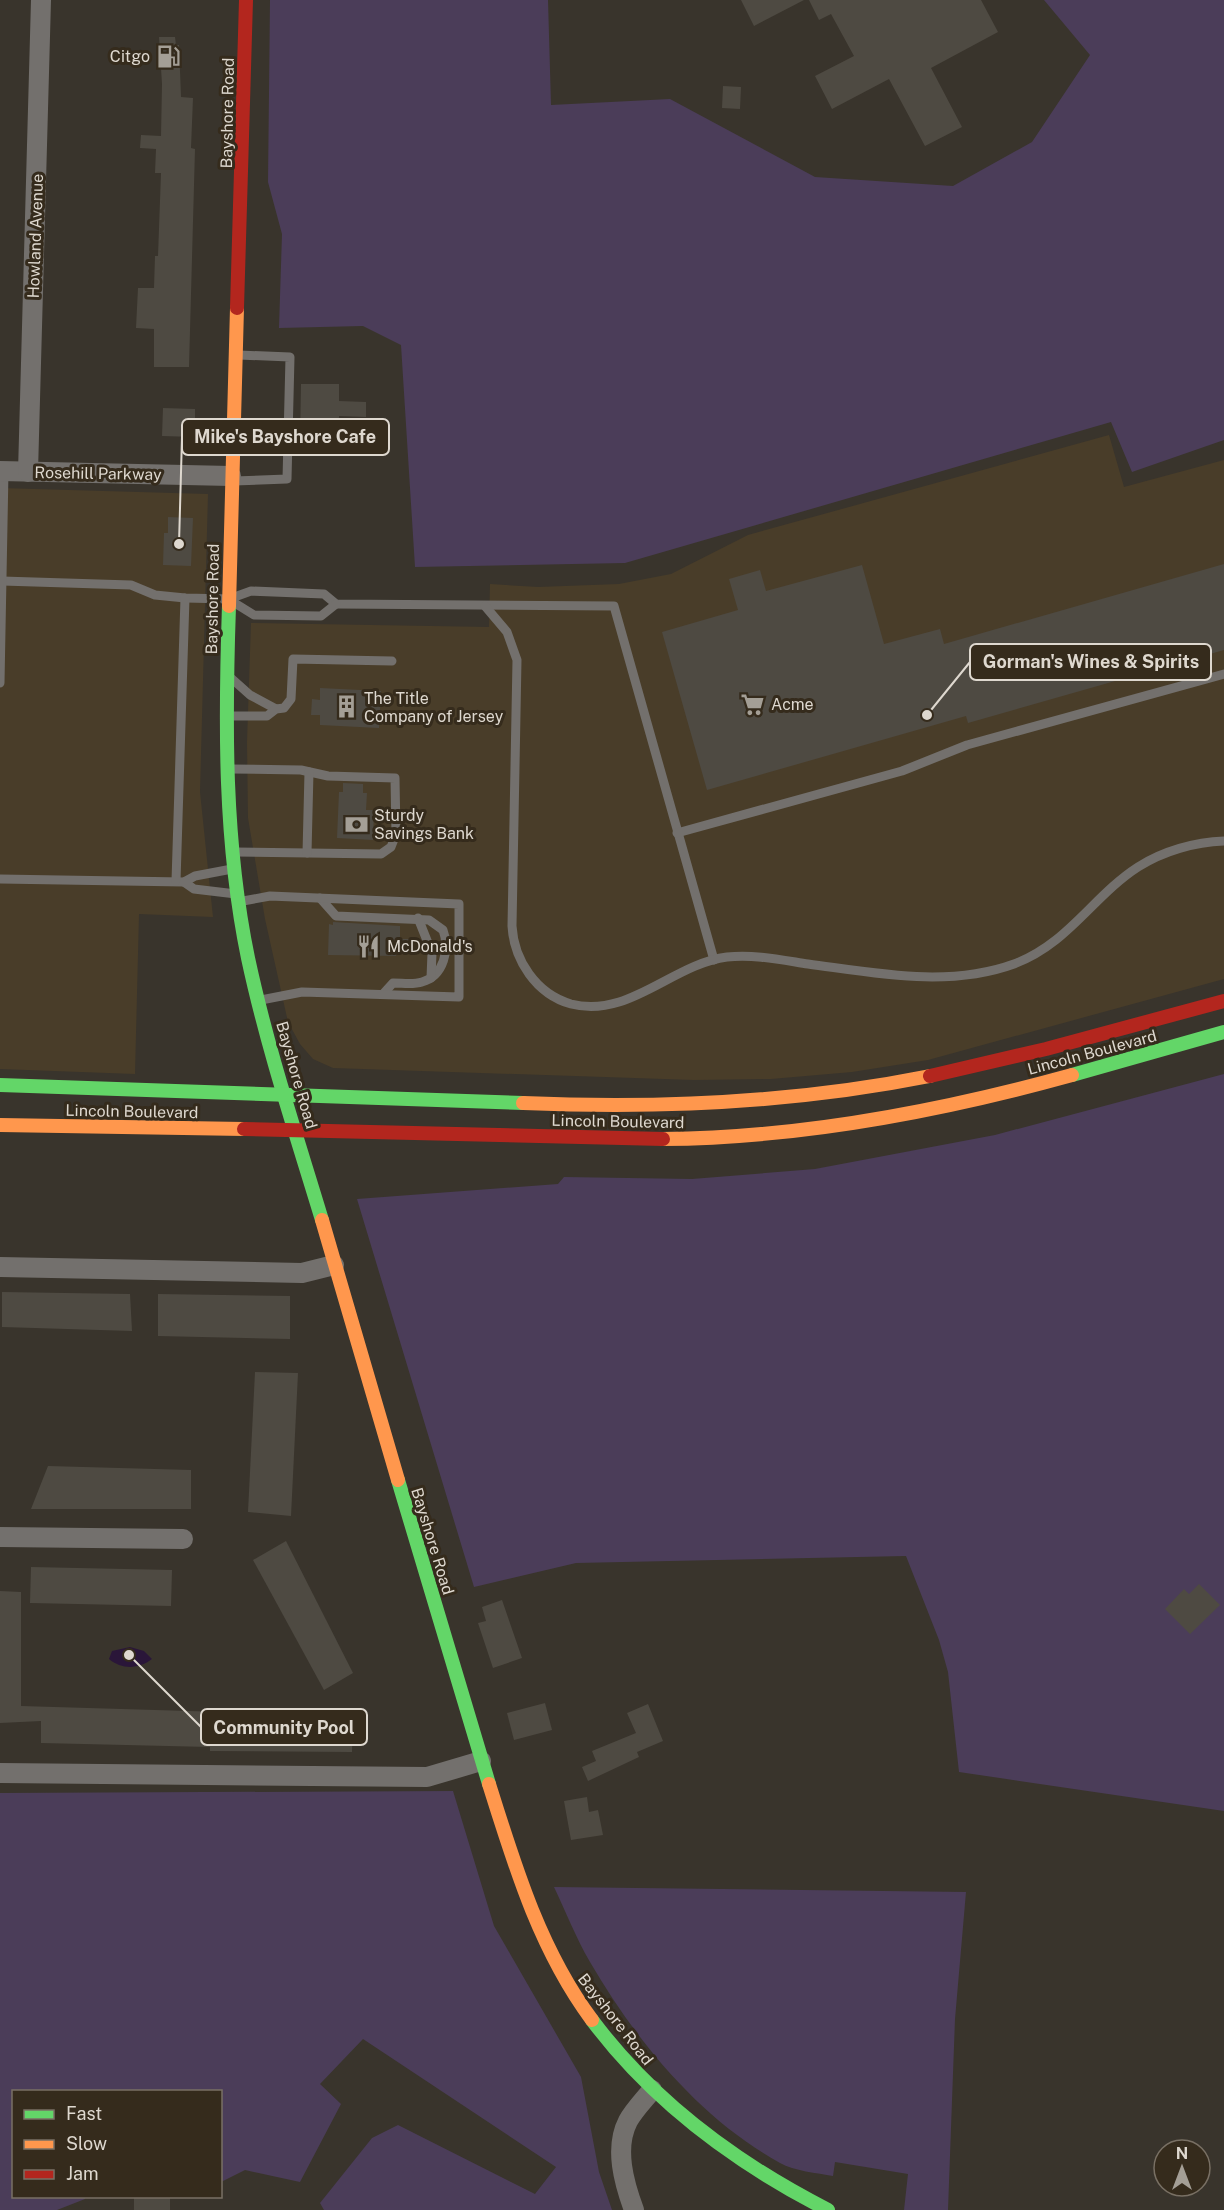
<svg xmlns="http://www.w3.org/2000/svg" width="1224" height="2210" font-family="'Public Sans',sans-serif">
<style>
.built{fill:#493d29}
.green{fill:#4b3d59}
.water{fill:#2a1639}
.building{fill:#4e4a42}
.lines{fill:none;stroke-linecap:round;stroke-linejoin:round}
.lane{stroke:#73706d;stroke-width:9}
.street{stroke:#73706d;stroke-width:20}
.fast{stroke:#63d668;stroke-width:14}
.slow{stroke:#ff974d;stroke-width:14}
.jam{stroke:#b3261e;stroke-width:14}
.labels{text-anchor:middle;stroke-width:6;stroke-linejoin:round;paint-order:stroke}
.poi-label{font-size:16px;fill:#ded8cf;stroke:#352b1c;text-anchor:start}
.street-label{font-size:16px;fill:#ded8cf;stroke:#352b1c}
.leader{fill:none;stroke:#ded8cf;stroke-width:2}
.callout-dot{fill:#ded8cf;stroke:#352b1c;stroke-width:2}
.callout{fill:#352b1c;stroke:#ded8cf;stroke-width:2}
.callout-label{font-size:18px;text-anchor:middle;font-weight:bold;fill:#ded8cf}
</style>
<rect width="100%" height="100%" fill="#39342c"/>
<g class="built">
<path d="M1109,435L1124,487L1224,460V979L928,1060L852,1072L771,1079L694,1080L333,1068L313,1059L300,1044L288,1022L265,919L248,818L247,742L251,623L489,627L490,584L538,587L619,584L671,574L748,535Z"/>
<path d="M0,488L208,494L200,792L213,917L139,914L135,1074L0,1069Z"/>
</g>
<g class="green">
<path d="M270,0H548L551,105L670,99L815,177L953,186L1032,142L1090,55L1044,0H1224V440L1132,472L1111,422L625,563L415,567L401,345L363,326L279,328L282,234L268,182Z"/>
<path d="M1224,1074V1811L959,1772L948,1672L939,1640L906,1556L576,1563L474,1587L357,1199L558,1184L564,1177L692,1179L815,1169L995,1135Z"/>
<path d="M453,1791L494,1926L581,2077L599,2172L612,2210H324L320,2203L372,2138L398,2125L535,2194L556,2167L363,2039L320,2084L341,2104L300,2182L245,2170L221,2182L220,2092H14V2196H85V2199L57,2210H0V1793Z"/>
<path d="M554,1887L966,1892L955,2019L948,2210H904L908,2174L835,2162L833,2176C817,2173 794,2171 780,2163C699,2118 636,2041 590,1962C576,1938 566,1912 554,1887Z"/>
</g>
<path class="water" d="M130,1647L144,1651L152,1659C139,1669 122,1670 109,1659L112,1651Z"/>
<g class="building">
<path d="M741,0H804L754,26Z"/>
<path d="M809,0H981L998,32L931,68L962,127L925,146L889,79L832,109L815,76L854,56L831,14L819,20Z"/>
<path d="M159,37H175L176,45H179L181,97L193,98L191,148L195,149L189,367H154V329L136,328L138,288H154L155,256H158L161,173H155L156,149L140,148L141,135L161,136L162,84Z"/>
<path d="M723,86L741,87L740,109L722,108Z"/>
<path d="M301,384H339V401L366,402V417L339,416L338,443L300,442Z"/>
<path d="M163,408L195,409V437L162,436Z"/>
<path d="M168,517L193,518L191,566L163,565L164,533H168Z"/>
<path d="M1224,564V650L968,723L966,716L707,790L662,632L738,610L729,579L760,570L766,591L862,565L884,644L940,629L944,644Z"/>
<path d="M320,688L381,691L379,728L320,725V715H311L312,699L320,700Z"/>
<path d="M343,783L363,784V793H367L366,810H374L373,840L337,838L339,792H343Z"/>
<path d="M333,922L400,926V939H409V953H397L396,956L328,955L329,924L333,925Z"/>
<path d="M2,1292L130,1294L132,1331L2,1327Z"/>
<path d="M158,1294L290,1296V1339L158,1336Z"/>
<path d="M255,1372L298,1373L291,1516L248,1512Z"/>
<path d="M48,1466L191,1470V1509H31Z"/>
<path d="M286,1541L353,1673L324,1690L253,1560Z"/>
<path d="M31,1567L172,1570L171,1606L30,1603Z"/>
<path d="M1199,1584L1220,1605L1190,1634L1165,1609L1184,1589L1189,1594Z"/>
<path d="M0,1591L21,1592V1706L353,1716L352,1752L210,1751V1747L41,1743V1721L0,1723Z"/>
<path d="M502,1600L522,1658L493,1668L478,1623L486,1621L482,1607Z"/>
<path d="M545,1703L552,1730L514,1740L507,1713Z"/>
<path d="M648,1704L663,1741L637,1752L639,1757L588,1781L582,1767L596,1761L592,1751L636,1733L627,1713Z"/>
<path d="M587,1797L589,1812L598,1810L603,1835L571,1840L564,1801Z"/>
<rect x="134" y="2196" width="36" height="14"/>
</g>
<g class="lines">
<g class="lane">
<path d="M234,481L287,479L290,357L239,355"/>
<path d="M2,581L131,585L155,595L185,598L229,599L251,591L324,594L336,604L614,606L714,960"/>
<path d="M233,602L254,615L321,616L336,604"/>
<path d="M485,606L507,632L517,660L512,926C514,960 536,994 571,1004C629,1019 672,964 727,957C754,954 782,960 808,964C876,973 948,988 1014,964C1068,944 1093,896 1138,867C1163,851 1195,842 1224,841"/>
<path d="M231,678L250,695L276,709"/>
<path d="M0,683L4,471"/>
<path d="M228,716H267L276,709L284,708L291,699L293,659L392,661"/>
<path d="M230,769L301,770L328,776L395,778L396,834L391,847L381,854L235,852"/>
<path d="M677,833L902,771L967,745L1224,674"/>
<path d="M307,853L309,772"/>
<path d="M0,879L184,882L195,876L232,869"/>
<path d="M176,881L185,598"/>
<path d="M184,882L194,889L236,894"/>
<path d="M320,898L336,916L429,920L443,930C450,949 444,976 422,982C413,985 403,983 393,983L383,994"/>
<path d="M243,901L270,896L459,904V997L302,992L261,1000"/>
<path d="M418,918L432,953L431,978"/>
</g>
<g class="street">
<path d="M0,471L231,476"/>
<path d="M28,472L41,0"/>
<path d="M0,1267L302,1273L334,1265"/>
<path d="M0,1537L183,1539"/>
<path d="M0,1773L427,1777L481,1761"/>
<path d="M634,2210C624,2183 614,2148 628,2121C634,2110 644,2100 652,2090"/>
</g>
<g class="fast">
<path d="M229,606C225,724 224,842 248,958C267,1047 296,1134 322,1220"/>
<path d="M1072,1075L1224,1032"/>
<path d="M0,1085L523,1103"/>
<path d="M398,1480L489,1784"/>
<path d="M592,2020C654,2103 736,2163 828,2210"/>
</g>
<g class="slow">
<path d="M229,606L237,308"/>
<path d="M523,1103C660,1109 795,1103 930,1076"/>
<path d="M0,1125L244,1129"/>
<path d="M663,1139C801,1138 938,1112 1072,1075"/>
<path d="M322,1220L398,1480"/>
<path d="M489,1784C515,1867 540,1950 592,2020"/>
</g>
<g class="jam">
<path d="M237,308L246,0"/>
<path d="M930,1076L1046,1049L1224,1001"/>
<path d="M244,1129L663,1139"/>
</g>
</g>
<defs>
<symbol id="fuel-bare" viewBox="-9 -9 18 18"><path d="M-5.5-6h7V0h2V4h1.3V-2.5L3-4.5l.8-.8L6-3V5H2.5V1h-1V6h-7ZM-4.2-4.7v3.2H.2V-4.7Z" fill="#a49f96" stroke="#352b1c" stroke-width="2.5" paint-order="stroke"/></symbol>
<symbol id="supermarket-bare" viewBox="-9 -9 18 18"><path d="M-6-5.5h2.5l.6 2H6L4.5 2H-2.5L-4.4-4H-6ZM-1.5 3.2a1.3 1.3 0 1 0 .1 0ZM3 3.2a1.3 1.3 0 1 0 .1 0Z" fill="#a49f96" stroke="#352b1c" stroke-width="2.5" paint-order="stroke"/></symbol>
<symbol id="building-bare" viewBox="-9 -9 18 18"><path d="M-4-6H4V6H1V3H-1V6H-4ZM-2.5-4.3h1.7v1.8h-1.7ZM.8-4.3h1.7v1.8H.8ZM-2.5-1h1.7V.8h-1.7ZM.8-1h1.7V.8H.8Z" fill="#a49f96" stroke="#352b1c" stroke-width="2.5" paint-order="stroke"/></symbol>
<symbol id="bank-bare" viewBox="-9 -9 18 18"><path d="M-6-4H6V4H-6ZM0-2.3a2.3 2.3 0 1 0 0 4.6a2.3 2.3 0 1 0 0-4.6Z" fill="#a49f96" stroke="#352b1c" stroke-width="2.5" paint-order="stroke"/></symbol>
<symbol id="restaurant-bare" viewBox="-9 -9 18 18"><path d="M-5-6h1v4h1v-4h1v4h1v-4h1v5L-1.5 .5V6h-2V.5L-5-1ZM5-6V6H3V1.5H1.5Q1.5-4 5-6Z" fill="#a49f96" stroke="#352b1c" stroke-width="2.5" paint-order="stroke"/></symbol>
</defs>
<g fill-rule="evenodd">
<use href="#fuel-bare" x="152" y="40" width="33" height="33"/>
<use href="#supermarket-bare" x="736" y="688" width="33" height="33"/>
<use href="#building-bare" x="330" y="690" width="33" height="33"/>
<use href="#bank-bare" x="340" y="808" width="33" height="33"/>
<use href="#restaurant-bare" x="352" y="930" width="33" height="33"/>
</g>
<g class="labels">
<g class="poi-label">
<text x="150" y="62" text-anchor="end">Citgo</text>
<text x="364" y="704">The Title<tspan x="364" dy="18">Company of Jersey</tspan></text>
<text x="771" y="710">Acme</text>
<text x="374" y="821">Sturdy<tspan x="374" dy="18">Savings Bank</tspan></text>
<text x="387" y="952">McDonald's</text>
</g>
<g class="street-label">
<text transform="translate(227 113) rotate(-89)" y="6">Bayshore Road</text>
<text transform="translate(35 236) rotate(-88)" y="6">Howland Avenue</text>
<text transform="translate(98 473) rotate(1)" y="6">Rosehill Parkway</text>
<text transform="translate(212 599) rotate(-89)" y="6">Bayshore Road</text>
<text transform="translate(1092 1052) rotate(-15)" y="6">Lincoln Boulevard</text>
<text transform="translate(297 1075) rotate(74)" y="6">Bayshore Road</text>
<text transform="translate(132 1111) rotate(1)" y="6">Lincoln Boulevard</text>
<text transform="translate(618 1121) rotate(1)" y="6">Lincoln Boulevard</text>
<text transform="translate(433 1541) rotate(73)" y="6">Bayshore Road</text>
<text transform="translate(616 2019) rotate(52)" y="6">Bayshore Road</text>
</g>
</g>
<path class="leader" d="M179 544L182 437M927 715L970 662M129 1655L201 1727"/>
<g class="callout-dot">
<circle cx="179" cy="544" r="6"/>
<circle cx="927" cy="715" r="6"/>
<circle cx="129" cy="1655" r="6"/>
</g>
<g class="callout">
<rect x="182" y="419" width="207" height="36" rx="6"/>
<rect x="970" y="644" width="241" height="36" rx="6"/>
<rect x="201" y="1709" width="166" height="36" rx="6"/>
</g>
<g class="callout-label">
<text x="285" y="443">Mike's Bayshore Cafe</text>
<text x="1091" y="668">Gorman's Wines &amp; Spirits</text>
<text x="284" y="1734">Community Pool</text>
</g>
<rect x="12" y="2090" width="210" height="108" fill="#352b1c" stroke="#797064" stroke-width="1.5"/>
<rect x="24" y="2110" width="30" height="9" fill="#63d668" stroke="#797064" stroke-width="1.5"/>
<text x="66" y="2120" font-size="18" fill="#ded8cf">Fast</text>
<rect x="24" y="2140" width="30" height="9" fill="#ff974d" stroke="#797064" stroke-width="1.5"/>
<text x="66" y="2150" font-size="18" fill="#ded8cf">Slow</text>
<rect x="24" y="2170" width="30" height="9" fill="#b3261e" stroke="#797064" stroke-width="1.5"/>
<text x="66" y="2180" font-size="18" fill="#ded8cf">Jam</text>
<g transform="translate(1182 2168)"><circle r="28" fill="#352b1c" stroke="#797064" stroke-width="1.5"/>
<path d="M0-4.5L10 22L0 15L-10 22Z" fill="#a49f96"/>
<text y="-9" font-size="16" font-weight="bold" text-anchor="middle" fill="#ded8cf">N</text>
</g>
</svg>
